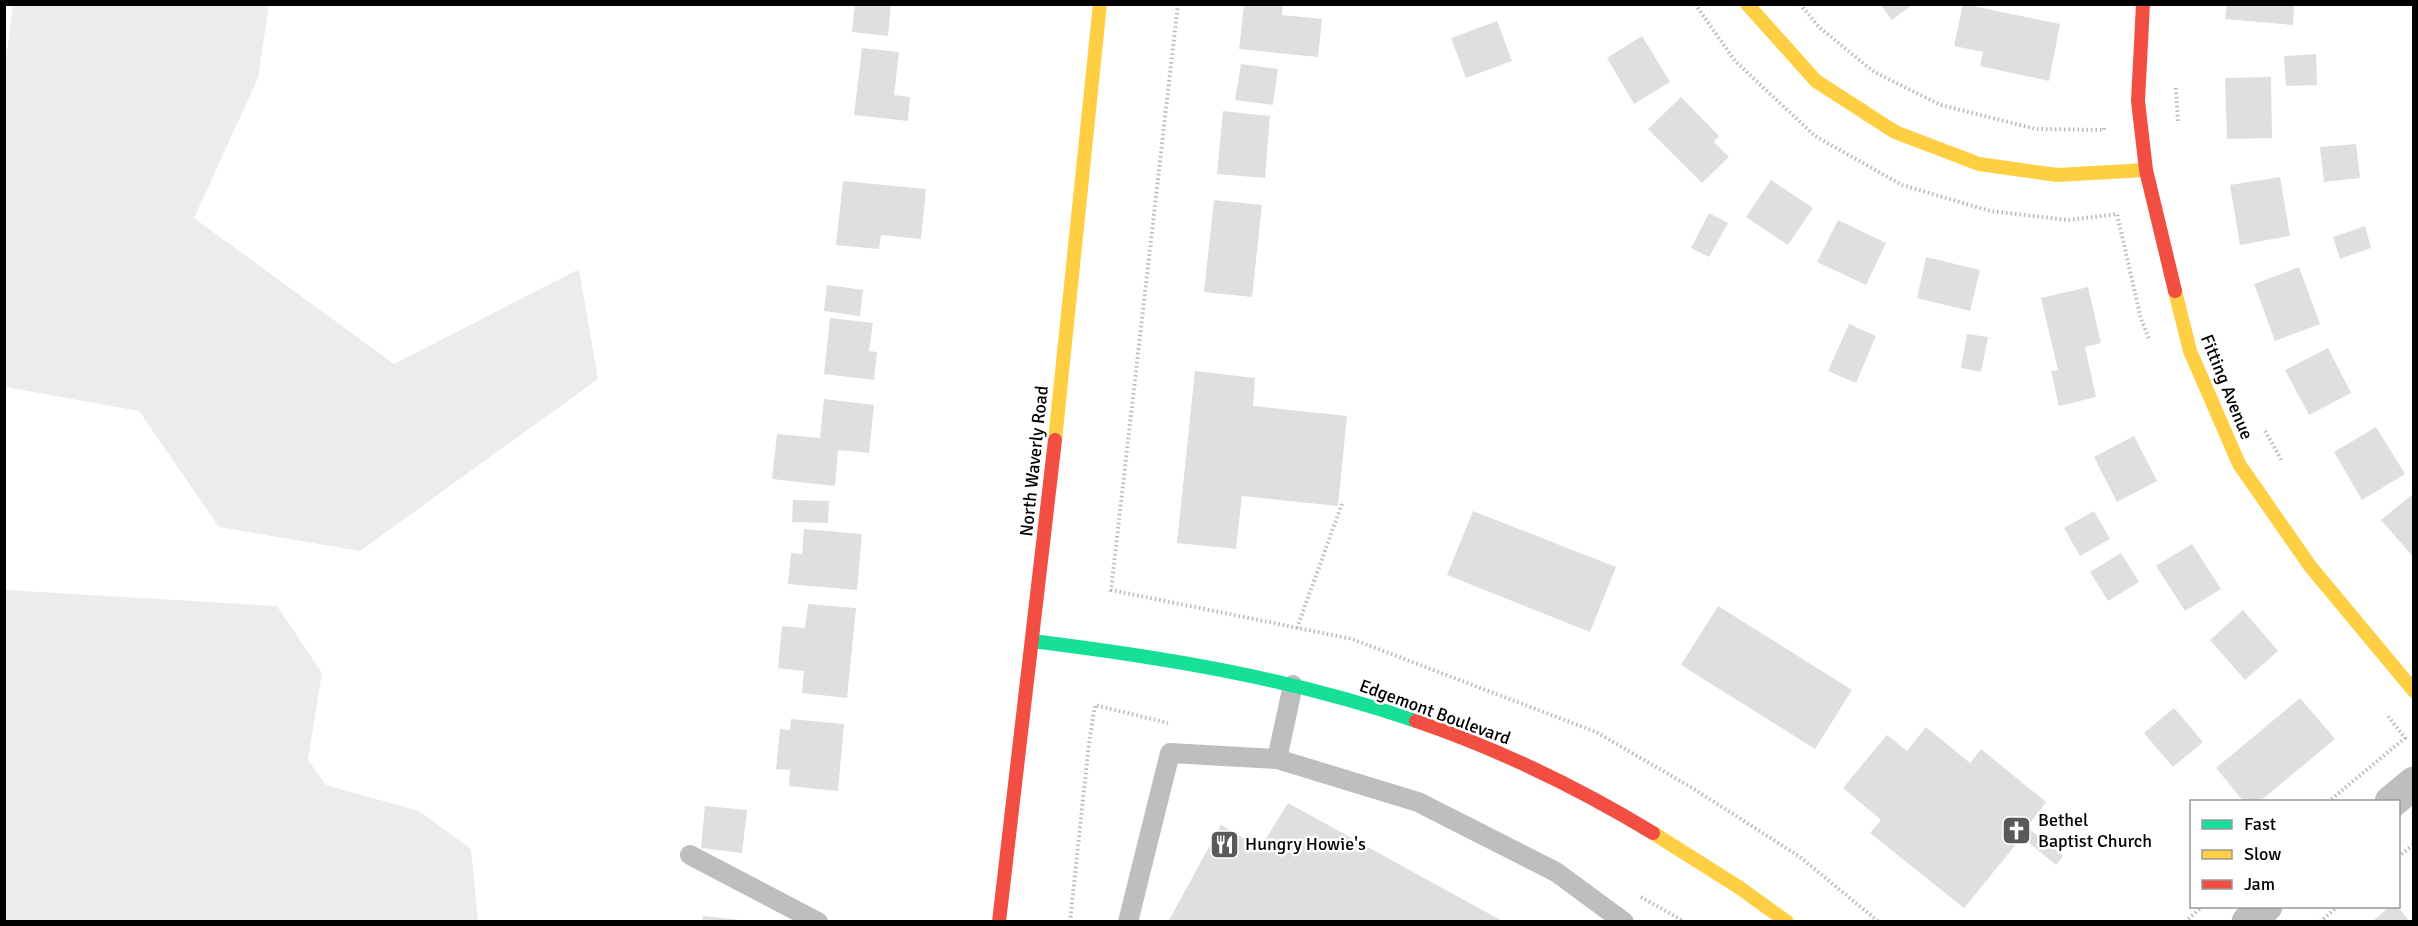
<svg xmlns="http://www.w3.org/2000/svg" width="2418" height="926" font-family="Signika,sans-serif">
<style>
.green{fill:#ececec}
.building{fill:#dfdfdf}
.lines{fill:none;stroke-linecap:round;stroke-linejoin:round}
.path{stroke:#b9b9b9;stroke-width:4;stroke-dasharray:1.5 3;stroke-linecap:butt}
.lane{stroke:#bebebe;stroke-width:20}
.street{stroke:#bebebe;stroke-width:33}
.fast{stroke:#16e098;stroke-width:14}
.slow{stroke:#ffcf43;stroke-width:14}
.jam{stroke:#f24e42;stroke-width:14}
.labels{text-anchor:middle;stroke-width:5;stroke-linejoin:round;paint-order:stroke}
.street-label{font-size:18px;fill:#000;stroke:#fff}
.poi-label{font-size:18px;fill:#000;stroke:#fff;text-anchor:start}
</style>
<rect width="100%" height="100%" fill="#fff"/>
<g class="green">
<path d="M13,5H269L258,78L194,218L394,364L579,269L598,379L360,551L219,527L139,411L5,387L4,75Z"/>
<path d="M5,590L277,606L322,673L308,760L326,785L419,811L471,849L478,921H5Z"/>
</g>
<g class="building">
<path d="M855,4H891L888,36L852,32Z"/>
<path d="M1880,4H1913L1892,20Z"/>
<path d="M1963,4L2060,24L2049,81L1980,66L1983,52L1954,46Z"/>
<path d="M2227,4H2294L2293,25L2225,19Z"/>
<path d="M1244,5H1283L1282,15L1322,19L1318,57L1239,49Z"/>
<path d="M1497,21L1512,61L1466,78L1451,38Z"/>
<path d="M1642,36L1670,82L1634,104L1607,58Z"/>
<path d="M862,48L899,52L894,95L910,97L908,121L854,115Z"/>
<path d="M2316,54L2317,85L2286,86L2284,56Z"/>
<path d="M1241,64L1278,69L1273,105L1235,100Z"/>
<path d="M2271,77L2272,138L2227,139L2225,78Z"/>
<path d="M1681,97L1719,136L1714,142L1729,157L1702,183L1648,129Z"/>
<path d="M1223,111L1270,116L1265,178L1217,174Z"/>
<path d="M2356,144L2360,178L2324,182L2320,147Z"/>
<path d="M2280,177L2290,236L2240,245L2230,185Z"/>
<path d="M1771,180L1813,208L1788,245L1746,217Z"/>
<path d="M843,181L926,189L921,239L881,235L879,249L836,245Z"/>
<path d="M1214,200L1262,205L1252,297L1204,292Z"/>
<path d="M1709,213L1728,223L1709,257L1691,248Z"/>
<path d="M1838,220L1886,243L1866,285L1817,262Z"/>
<path d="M2365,226L2371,248L2340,259L2333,237Z"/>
<path d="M1926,257L1980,270L1970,311L1917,298Z"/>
<path d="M2299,267L2320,324L2275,341L2254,284Z"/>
<path d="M827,285L863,290L860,316L824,311Z"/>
<path d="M2088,287L2101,343L2085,347L2096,397L2059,406L2051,371L2058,370L2041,298Z"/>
<path d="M830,318L873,323L869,351L877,352L874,380L824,374Z"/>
<path d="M1849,324L1876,336L1856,383L1828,371Z"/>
<path d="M1967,334L1988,337L1981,372L1961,368Z"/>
<path d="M2328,348L2351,393L2309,415L2285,370Z"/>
<path d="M1195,371L1255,378L1253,406L1347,416L1338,506L1242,496L1236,549L1177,543Z"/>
<path d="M824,399L874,405L869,453L838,450L835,486L772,479L777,434L820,438Z"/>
<path d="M2376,427L2405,474L2362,500L2334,452Z"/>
<path d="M2134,436L2157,481L2117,502L2094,457Z"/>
<path d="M2414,493V558L2381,520Z"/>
<path d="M793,500L829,501L828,523L792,522Z"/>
<path d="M1473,511L1616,567L1590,632L1447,575Z"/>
<path d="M2094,511L2110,539L2080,556L2064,528Z"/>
<path d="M804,529L862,534L857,590L788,584L791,553L802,554Z"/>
<path d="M2192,544L2221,589L2185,611L2156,566Z"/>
<path d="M2121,553L2139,582L2108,601L2090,572Z"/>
<path d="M808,604L856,608L847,698L802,693L804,671L778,668L782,626L805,628Z"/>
<path d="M1718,606L1852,690L1815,749L1681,665Z"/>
<path d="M2243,610L2278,651L2245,680L2210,640Z"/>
<path d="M2300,698L2335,739L2259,802H2244L2216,768Z"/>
<path d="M2174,708L2203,742L2173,767L2144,733Z"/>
<path d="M791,719L844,724L838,791L789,786L790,770L776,769L780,729L790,730Z"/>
<path d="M1926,727L1970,763L1981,749L2046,802L2027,827L2063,856L2056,865L2022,837L1964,908L1870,833L1881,820L1843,788L1887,735L1907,751Z"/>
<path d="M1288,803L1504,922H1168L1221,825L1260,848Z"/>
<path d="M705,806L747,810L742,853L701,848Z"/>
<path d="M2390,906H2397L2410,922H2372Z"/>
<path d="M703,916L741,920V922H702Z"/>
</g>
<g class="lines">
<g class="path">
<path d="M1178,4L1111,590L1352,639L1596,732L1694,789L1800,857L1879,922"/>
<path d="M1695,4L1735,61L1815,136L1902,185L1990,211L2068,220L2117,214L2141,319L2149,339"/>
<path d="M1800,4L1819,27L1874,72L1941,105L2036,129L2104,130V127"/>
<path d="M2176,88L2178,123"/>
<path d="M2265,431L2282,461"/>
<path d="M1297,628L1343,501"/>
<path d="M2328,802L2405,738L2387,715"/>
<path d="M2398,857L2414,844"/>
<path d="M1641,897L1685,922"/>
<path d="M1070,922L1089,743L1095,705L1168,723"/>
<path d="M2185,922L2203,906"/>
<path d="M2320,922L2338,906"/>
</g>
<g class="lane">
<path d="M1277,759L1293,685"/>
<path d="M690,855L818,922"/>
<path d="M1128,922L1170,753L1277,759L1418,802L1556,872L1624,922"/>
</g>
<g class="street">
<path d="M2391,802L2414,783"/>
<path d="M2248,922L2266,906"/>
</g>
<path class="fast" d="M1032,641C1162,657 1291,678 1416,721"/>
<g class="slow">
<path d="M1747,4L1816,81L1895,132L1979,164L2057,175L2146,170"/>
<path d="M2175,291L2190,351L2239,464L2310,566L2414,691"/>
<path d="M1055,440L1100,4"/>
<path d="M1653,833L1740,888L1787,922"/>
</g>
<g class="jam">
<path d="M2143,4L2138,101L2146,170L2175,291"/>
<path d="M1416,721C1498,749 1579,788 1653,833"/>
<path d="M999,922L1055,440"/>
</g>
</g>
<defs>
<symbol id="church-square" viewBox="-11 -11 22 22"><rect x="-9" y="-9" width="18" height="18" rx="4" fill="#595959" stroke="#fff"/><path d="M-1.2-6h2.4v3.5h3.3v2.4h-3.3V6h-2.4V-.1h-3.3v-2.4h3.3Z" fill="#fff"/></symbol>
<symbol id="restaurant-square" viewBox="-11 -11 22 22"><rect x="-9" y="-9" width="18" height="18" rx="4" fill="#595959" stroke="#fff"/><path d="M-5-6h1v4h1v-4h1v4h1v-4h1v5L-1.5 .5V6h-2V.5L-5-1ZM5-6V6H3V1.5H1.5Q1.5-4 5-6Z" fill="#fff"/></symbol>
</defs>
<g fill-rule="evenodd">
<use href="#church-square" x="2000" y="814" width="33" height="33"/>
<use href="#restaurant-square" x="1208" y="828" width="33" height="33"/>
</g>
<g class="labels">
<g class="street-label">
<text transform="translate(2227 387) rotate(68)" y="6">Fitting Avenue</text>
<text transform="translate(1034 461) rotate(-84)" y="6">North Waverly Road</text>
<text transform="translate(1435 712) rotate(20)" y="6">Edgemont Boulevard</text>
</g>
<g class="poi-label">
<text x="2038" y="826">Bethel<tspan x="2038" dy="21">Baptist Church</tspan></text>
<text x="1245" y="850">Hungry Howie's</text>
</g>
</g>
<rect width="2418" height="926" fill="none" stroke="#000000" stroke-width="12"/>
<rect x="2190" y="800" width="210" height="108" fill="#ffffff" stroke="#999999" stroke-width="1.5"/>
<rect x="2202" y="820" width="30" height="9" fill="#16e098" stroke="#999999" stroke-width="1.5"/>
<text x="2244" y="830" font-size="18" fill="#000000">Fast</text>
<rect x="2202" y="850" width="30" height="9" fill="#ffcf43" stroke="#999999" stroke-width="1.5"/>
<text x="2244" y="860" font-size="18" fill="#000000">Slow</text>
<rect x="2202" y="880" width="30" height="9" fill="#f24e42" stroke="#999999" stroke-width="1.5"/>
<text x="2244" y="890" font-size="18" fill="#000000">Jam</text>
</svg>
